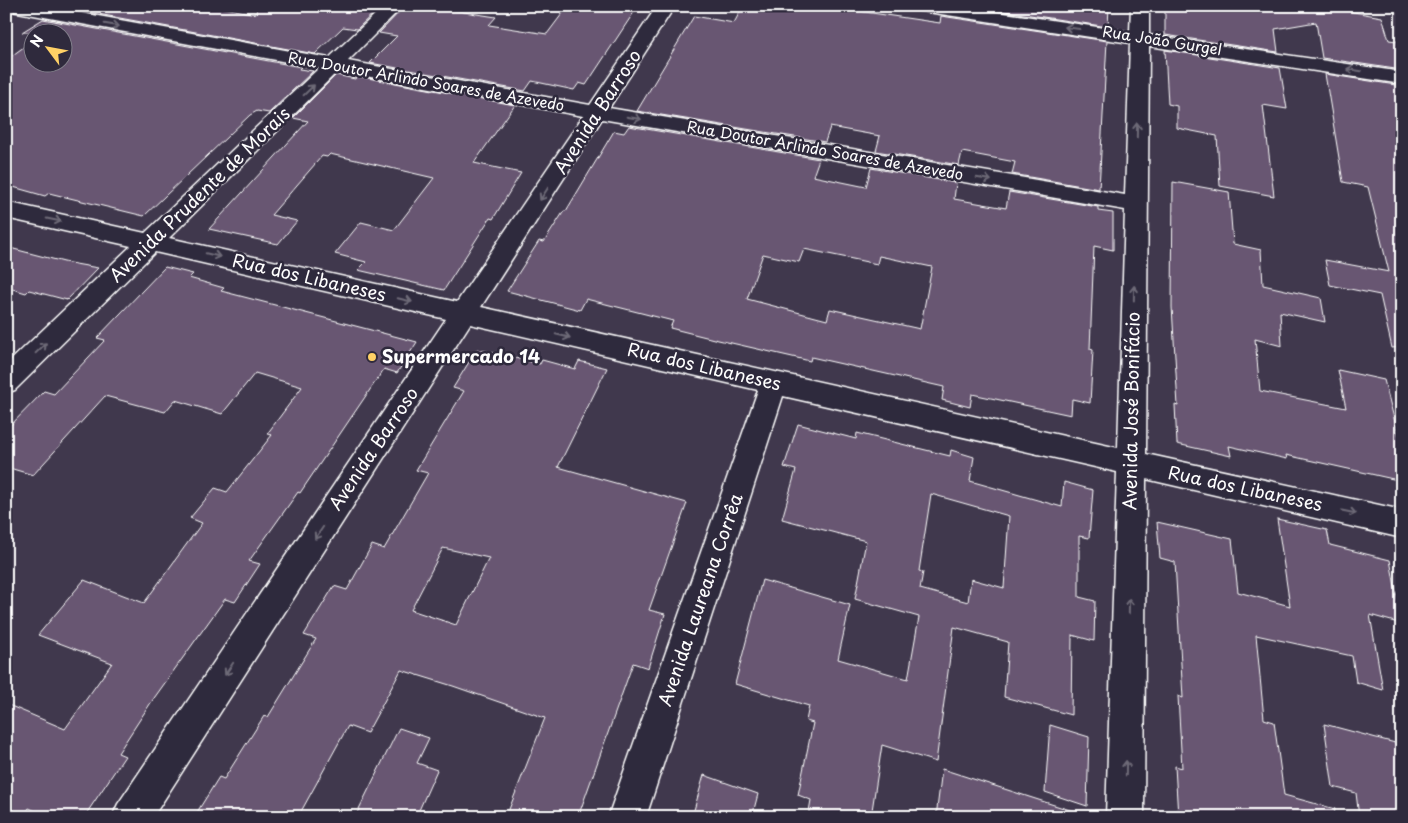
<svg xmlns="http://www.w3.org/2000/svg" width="1408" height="823" font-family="'Playpen Sans',sans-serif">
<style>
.building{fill:#685772;stroke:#fff;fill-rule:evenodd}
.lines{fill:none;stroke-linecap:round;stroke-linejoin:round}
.minor-casing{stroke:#fff;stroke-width:3}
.minor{fill:#2f2a3d;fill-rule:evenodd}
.oneway{stroke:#6d6a77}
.poi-dot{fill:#ffd166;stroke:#2f2a3d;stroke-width:2}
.labels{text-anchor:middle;stroke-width:5;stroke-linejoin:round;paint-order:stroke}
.far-street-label{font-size:15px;fill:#fff;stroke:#2f2a3d}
.street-label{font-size:18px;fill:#fff;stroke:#2f2a3d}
.poi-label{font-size:18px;font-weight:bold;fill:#fff;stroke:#2f2a3d;text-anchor:start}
</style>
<rect width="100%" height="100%" fill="#40384d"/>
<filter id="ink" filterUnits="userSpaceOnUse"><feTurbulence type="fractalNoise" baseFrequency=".02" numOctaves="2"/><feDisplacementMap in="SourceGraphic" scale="10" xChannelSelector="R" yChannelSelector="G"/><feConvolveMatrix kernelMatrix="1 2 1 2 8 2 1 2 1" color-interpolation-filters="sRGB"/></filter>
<g filter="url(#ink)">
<g class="building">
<path d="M214,6L256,14L257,6H381L357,29L343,27L315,54L60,7Z"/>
<path d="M405,6H426L496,17L489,25L547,34L568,6H638L586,85L579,83L574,90L532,81L525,91L370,63L397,36L379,33Z"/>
<path d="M743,6H824L940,23L941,16L1107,41L1099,189L1012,174L1015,162L962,152L959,165L876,151L880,136L830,127L825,142L637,111L694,16L734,23Z"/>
<path d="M972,6H1109L1108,27Z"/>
<path d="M1165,6H1347L1348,11L1382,17L1389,40L1397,41L1402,70L1322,58L1316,22L1275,29L1278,52L1165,35Z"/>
<path d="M43,19L301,67L299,69L313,71L269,113L257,111L250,115L144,216L49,193L45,196L6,185V60L32,41V62H62V32H22Z"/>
<path d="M1165,50L1280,68L1287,109L1263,105L1274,196L1220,186L1217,136L1177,128V106L1168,104Z"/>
<path d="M1325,74L1402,86V347L1392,348L1380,295L1330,285L1325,260L1389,272L1368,187L1343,182Z"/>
<path d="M336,75L355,79L357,76L515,105L474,163L521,173L493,219L490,218L444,290L358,270L366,262L335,254L361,222L394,230L434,178L330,154L327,157L322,156L271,215L297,221L278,244L209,229L308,121L293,118Z"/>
<path d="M629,126L819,159L813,176L866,187L871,168L956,183L954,199L1006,208L1009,192L1098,207V211L1113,213V250L1094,246L1090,349L1093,350L1090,403L1072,399L1071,415L972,394L970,407L942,400L944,387L811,357L810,361L714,339L670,328L673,321L586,299L580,310L507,291L539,241L544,242L564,211H566L614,131L624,133ZM804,249L877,264L879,256L932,267L920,329L830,309L827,320L747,299L763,254L799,262Z"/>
<path d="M1173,182L1229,192L1233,244L1261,250L1263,285L1321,298L1325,322L1280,312L1282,346L1255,339L1260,391L1346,408L1338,370L1384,380L1402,449V481L1286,455L1287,459L1229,446L1231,456L1177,444L1175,405L1178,406L1172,307Z"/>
<path d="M6,247L64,262L98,268L67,300L29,290L26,293L6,287Z"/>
<path d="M165,267L193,274L189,278L224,288L221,291L417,342L397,373L384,369L300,493L298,492L249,561L260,564L235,602L225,599L152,701L118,753L125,756L84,817H49L29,808L23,817H6V704L65,729L112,663L38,635L84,580L144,603L202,523L190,518L215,488L227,492L272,435L267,434L302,387L255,373L222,414L175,400L165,412L105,396L33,475L6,467V430L44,391L54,394L105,340L97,338Z"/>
<path d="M477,349L540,364L542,360L575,369L579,361L607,368L558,467L687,503L649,610L665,614L648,668L633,663L578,817H506L545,718L453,686L401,670L367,733L348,726L298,817H194L219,777L224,779L264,716L268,717L316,639L304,635L334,586L347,590L372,545L384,549L428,473L416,470L464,391L453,388ZM443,548L489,558L456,625L411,610Z"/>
<path d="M798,424L856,439L857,433L950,456L951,450L974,457L970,481L1062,507L1064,482L1093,490L1089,538L1079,536V597L1095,601L1094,641L1072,635L1071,715L1004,697L1008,642L954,627L936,762L882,745L871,817H808L811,800L798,795L813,723L806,721L809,706L735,684L762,580L850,605L838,659L908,679L919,617L855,599L866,541L782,519L796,470L784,467ZM931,494L1009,516L1004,588L971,579L968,602L920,589L923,572L919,571Z"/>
<path d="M1277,519L1327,530L1330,545L1390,560L1402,624L1370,615L1383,690L1356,682L1352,656L1256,635L1264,719L1274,722L1284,795L1335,809L1334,817H1178L1175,766L1182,768L1178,696L1183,698L1175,562L1160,558L1157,522L1232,539L1238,592L1290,606Z"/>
<path d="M1324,724L1399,744L1402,758V817H1359L1356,793L1333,787Z"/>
<path d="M1050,725L1089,737L1087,806L1045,792Z"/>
<path d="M399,728L429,738L417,763L437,770L416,817H355Z"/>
<path d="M942,769L1076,812L1075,817H936Z"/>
<path d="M704,775L758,794L752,817H692Z"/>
</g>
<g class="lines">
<defs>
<path id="minor" d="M6,6H43L329,58L384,6H403L348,61L590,105L657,6H675L609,108L1125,195L1130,43L921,11L915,10L912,6H958L1130,32L1131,6H1149V35L1402,72V84L1149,46L1146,454L1402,510V538L1146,479L1144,817H1106L1117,472L783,396L646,817H608L758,390L470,324L153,817H112L118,804L446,319L155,252L15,390L6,393V365L131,246L6,218V202L145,233L319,68L12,11L6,10ZM338,71L583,116L457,302L169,238ZM602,119L1125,210L1118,448L481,307Z"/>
</defs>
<use href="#minor" class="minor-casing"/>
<use href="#minor" class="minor"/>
</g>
<defs><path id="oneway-shaft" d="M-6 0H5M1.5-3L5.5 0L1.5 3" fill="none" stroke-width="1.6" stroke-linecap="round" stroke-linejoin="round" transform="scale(1.25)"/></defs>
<g class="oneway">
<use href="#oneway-shaft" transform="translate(112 25) rotate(10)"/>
<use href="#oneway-shaft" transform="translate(1072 28) rotate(-172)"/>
<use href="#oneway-shaft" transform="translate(1354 70) rotate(-171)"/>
<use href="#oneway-shaft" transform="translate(309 90) rotate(-44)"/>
<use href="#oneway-shaft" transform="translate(634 118) rotate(10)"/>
<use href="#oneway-shaft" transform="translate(1137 130) rotate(-89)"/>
<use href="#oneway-shaft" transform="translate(984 179) rotate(10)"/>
<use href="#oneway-shaft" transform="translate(544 194) rotate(123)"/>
<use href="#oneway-shaft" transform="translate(54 220) rotate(12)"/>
<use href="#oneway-shaft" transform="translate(213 255) rotate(13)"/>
<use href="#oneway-shaft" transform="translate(1134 293) rotate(-89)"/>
<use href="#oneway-shaft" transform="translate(405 300) rotate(13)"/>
<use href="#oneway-shaft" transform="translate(563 336) rotate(13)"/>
<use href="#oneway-shaft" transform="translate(41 348) rotate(-44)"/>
<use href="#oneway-shaft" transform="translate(1349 512) rotate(12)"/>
<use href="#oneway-shaft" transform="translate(319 533) rotate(124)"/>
<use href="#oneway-shaft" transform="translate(1129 606) rotate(-89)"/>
<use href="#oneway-shaft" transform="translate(229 669) rotate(124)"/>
<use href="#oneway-shaft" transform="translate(1126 768) rotate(-89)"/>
</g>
</g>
<circle class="poi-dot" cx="372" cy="357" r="5"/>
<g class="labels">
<g class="far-street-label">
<text transform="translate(1162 41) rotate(9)" y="5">Rua João Gurgel</text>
<text transform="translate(426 82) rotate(10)" y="5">Rua Doutor Arlindo Soares de Azevedo</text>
<text transform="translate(825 151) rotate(10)" y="5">Rua Doutor Arlindo Soares de Azevedo</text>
</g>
<g class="street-label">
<text transform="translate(598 112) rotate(-57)" y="6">Avenida Barroso</text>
<text transform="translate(200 195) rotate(-44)" y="6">Avenida Prudente de Morais</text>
<text transform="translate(309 278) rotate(13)" y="6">Rua dos Libaneses</text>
<text transform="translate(704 367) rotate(13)" y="6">Rua dos Libaneses</text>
<text transform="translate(1132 411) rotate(-89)" y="6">Avenida José Bonifácio</text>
<text transform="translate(374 449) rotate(-56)" y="6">Avenida Barroso</text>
<text transform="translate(1245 489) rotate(12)" y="6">Rua dos Libaneses</text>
<text transform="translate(701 600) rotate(-71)" y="6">Avenida Laureana Corrêa</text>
</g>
<g class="poi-label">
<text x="382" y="363">Supermercado 14</text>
</g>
</g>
<rect width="1408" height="823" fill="none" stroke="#2f2a3d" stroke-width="25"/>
<rect x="12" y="12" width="1383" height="798" fill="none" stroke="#fff" stroke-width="2" filter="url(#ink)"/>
<g transform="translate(48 48) rotate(302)"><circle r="24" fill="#2f2a3d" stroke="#827f8b"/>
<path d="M0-4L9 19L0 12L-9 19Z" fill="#ffd166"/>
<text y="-8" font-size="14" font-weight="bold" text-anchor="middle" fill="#ffffff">N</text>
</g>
</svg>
